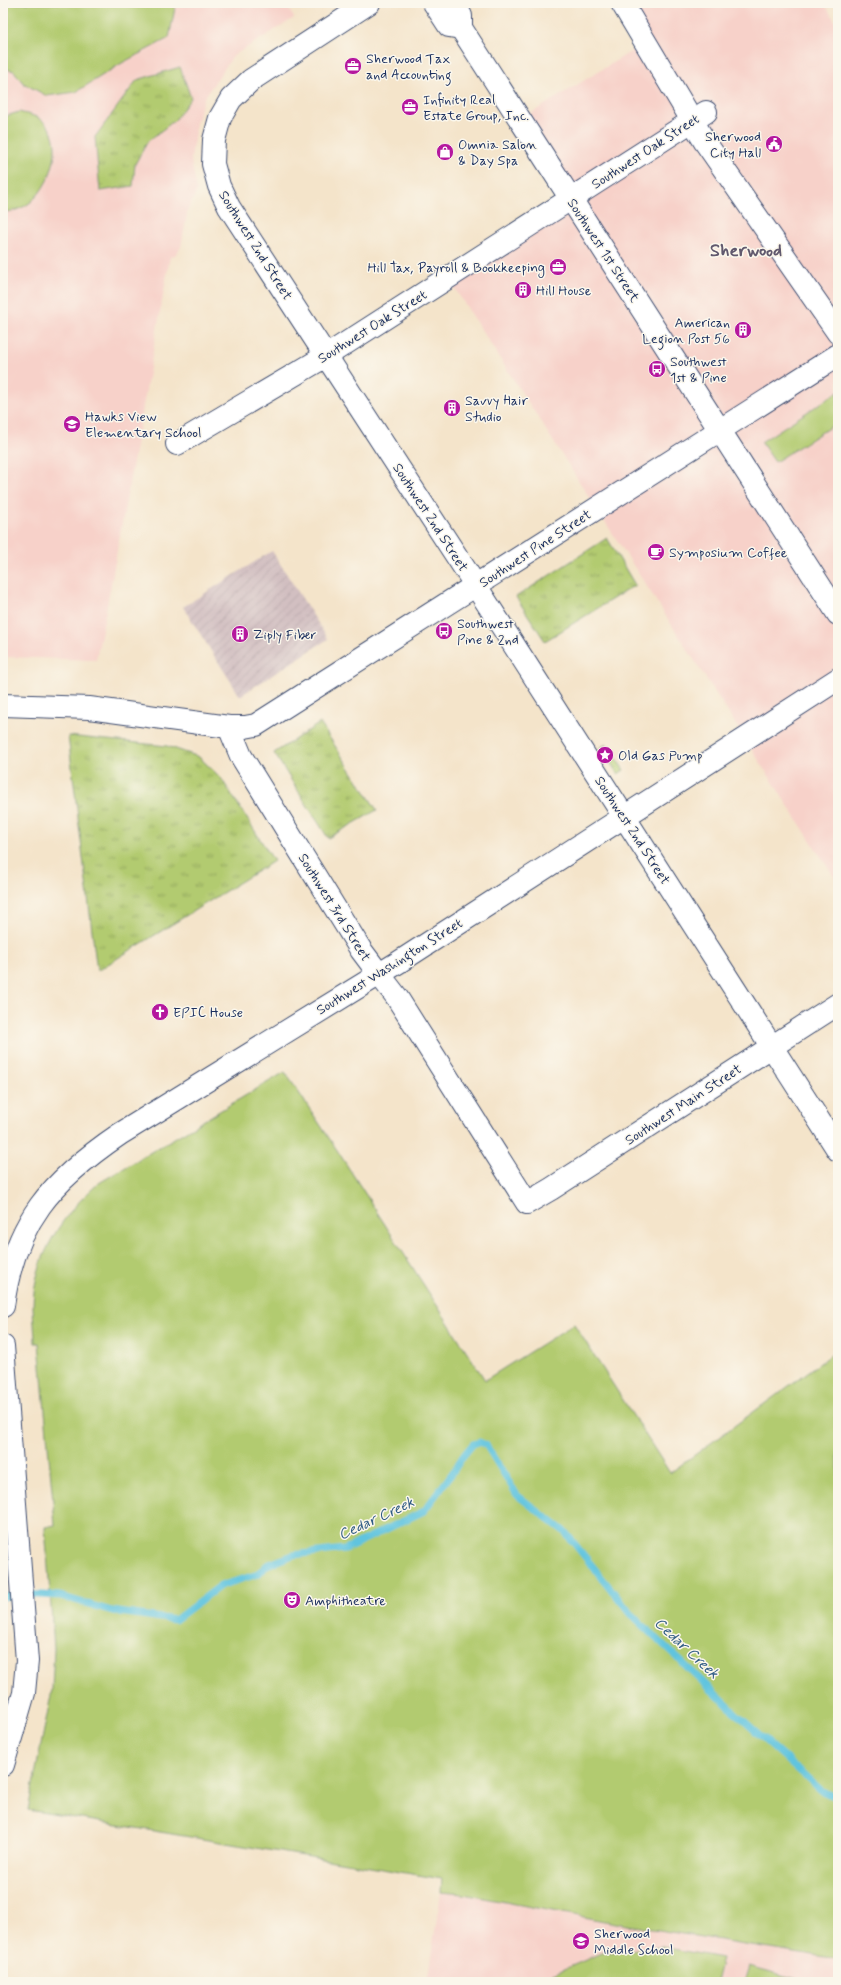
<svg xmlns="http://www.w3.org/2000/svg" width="841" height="1985" font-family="Mynerve,sans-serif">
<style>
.built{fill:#f7d1c9}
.industrial{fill:url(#industrial-furrows)}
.grass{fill:url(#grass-tufts);stroke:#667d67}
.park{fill:#b2cb70;stroke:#667d67}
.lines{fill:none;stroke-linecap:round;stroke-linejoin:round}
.stream{stroke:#61c4df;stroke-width:7}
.street-casing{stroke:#3c4a6e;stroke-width:24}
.secondary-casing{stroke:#3c4a6e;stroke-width:24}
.street{stroke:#fff;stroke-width:22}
.secondary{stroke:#fff;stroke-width:22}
.labels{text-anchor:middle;stroke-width:3;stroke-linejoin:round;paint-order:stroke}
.poi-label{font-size:14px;fill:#1b2f5e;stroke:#fbf7ec;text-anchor:start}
.street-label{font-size:14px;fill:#1b2f5e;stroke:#fbf7ec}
.water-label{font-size:15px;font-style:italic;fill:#305c85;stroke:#fbf7ec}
.district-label{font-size:18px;font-weight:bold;fill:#61596e;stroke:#fbf7ec}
</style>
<defs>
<pattern id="industrial-furrows" width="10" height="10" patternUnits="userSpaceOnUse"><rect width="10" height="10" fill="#d2bfc1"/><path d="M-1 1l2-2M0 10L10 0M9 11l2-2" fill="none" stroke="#b4a4a8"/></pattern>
<pattern id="grass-tufts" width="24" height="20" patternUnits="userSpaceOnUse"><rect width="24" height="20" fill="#b2cb70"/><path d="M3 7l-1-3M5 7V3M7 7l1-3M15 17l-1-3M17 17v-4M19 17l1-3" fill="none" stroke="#90a55f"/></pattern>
</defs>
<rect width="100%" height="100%" fill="#fbf7ec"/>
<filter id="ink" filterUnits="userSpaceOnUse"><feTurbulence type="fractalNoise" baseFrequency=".025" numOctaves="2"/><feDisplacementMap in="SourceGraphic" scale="8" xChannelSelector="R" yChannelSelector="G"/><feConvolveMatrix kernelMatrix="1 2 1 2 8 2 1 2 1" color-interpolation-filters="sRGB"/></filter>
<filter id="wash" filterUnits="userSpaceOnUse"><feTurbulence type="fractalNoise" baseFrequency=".012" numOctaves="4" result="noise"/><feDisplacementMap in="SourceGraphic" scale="16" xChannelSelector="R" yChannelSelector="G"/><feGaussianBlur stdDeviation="0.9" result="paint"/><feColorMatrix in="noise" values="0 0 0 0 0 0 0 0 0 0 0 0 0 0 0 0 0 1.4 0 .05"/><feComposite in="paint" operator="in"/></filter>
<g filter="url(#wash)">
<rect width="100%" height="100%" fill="#f4e4ca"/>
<g class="built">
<path d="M3,3H286L294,18L233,56L204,98L196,123L191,160L197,191L188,209L181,247L175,255L170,257L110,590L96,660L3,657Z"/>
<path d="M622,3H824L838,26V883L448,278L571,199L520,120L645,43Z"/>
<path d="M441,1892L463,1894L621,1924L838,1959V1982H427Z"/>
</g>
<path class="industrial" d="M272,551L328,639L240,696L183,607Z"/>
<g class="grass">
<path d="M180,67L191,98L175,120L148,141L135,164L133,186L100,191L95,137L137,80Z"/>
<path d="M607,538L635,585L545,641L516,597Z"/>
<path d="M320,723L377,810L328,838L274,753Z"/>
<path d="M68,736L167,746L199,757L221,778L274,861L97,971Z"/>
</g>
<g class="park">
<path d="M3,3H176L169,38L122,63L76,92L47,96L23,83L14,71L3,68Z"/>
<path d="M19,112C26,114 34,115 40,119C68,137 52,183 32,201C24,208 13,212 3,212V117Z"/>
<path d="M838,392V422L775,462L761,442Z"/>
<path d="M606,744L624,770L618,774L600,748Z"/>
<path d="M285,1072L337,1150L485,1380L574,1324L670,1473L838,1350V1959L621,1924L463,1894L441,1892L442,1879L28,1810L52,1690L54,1648L45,1527L55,1525L39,1343H35C35,1331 33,1318 33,1306C34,1257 62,1214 99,1183Z"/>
<path d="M662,1947L722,1958L716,1982H540L546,1977L602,1953Z"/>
<path d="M749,1966L808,1982H744Z"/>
</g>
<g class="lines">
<path class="stream" d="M3,1597L20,1594L60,1596L112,1611L175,1620L220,1586L258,1574L267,1565L293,1555L345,1549L424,1511L453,1472L463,1456L473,1444L479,1442L486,1445L517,1495L565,1532L631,1614L742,1719L822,1791L838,1798"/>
</g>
</g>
<g filter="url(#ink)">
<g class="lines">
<defs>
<g id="street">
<path d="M369,3L251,80L231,99L220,118L214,140L213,164L219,186L229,207L476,586L838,1150"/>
<path d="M622,3L705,142L838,333"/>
<path d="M177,444L326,356L706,112"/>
<path d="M379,974L396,996L527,1203L551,1189L838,1004"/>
</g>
<g id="secondary">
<path d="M434,3L449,26L461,28"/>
<path d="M454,3L461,16V28L838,614"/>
<path d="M3,705L89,708L229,727H245L256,725L838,355"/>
<path d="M229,727L241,756L361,950L379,974"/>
<path d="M3,1306C14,1222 52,1180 120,1134L399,962L838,679"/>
<path d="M3,1346L27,1661L24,1693L3,1765"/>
</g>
</defs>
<use href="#street" class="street-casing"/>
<use href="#secondary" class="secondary-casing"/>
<use href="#street" class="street"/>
<use href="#secondary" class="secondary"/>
</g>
</g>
<defs>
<symbol id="office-disc" viewBox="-11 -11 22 22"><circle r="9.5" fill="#b5179e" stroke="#fbf7ec"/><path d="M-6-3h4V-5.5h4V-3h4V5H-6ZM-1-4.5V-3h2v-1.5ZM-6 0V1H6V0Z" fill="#fff"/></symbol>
<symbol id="civic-disc" viewBox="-11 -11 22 22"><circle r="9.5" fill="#b5179e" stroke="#fbf7ec"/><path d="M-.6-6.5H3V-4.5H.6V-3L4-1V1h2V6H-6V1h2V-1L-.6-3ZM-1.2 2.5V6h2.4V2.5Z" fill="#fff"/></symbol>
<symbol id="shop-disc" viewBox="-11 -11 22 22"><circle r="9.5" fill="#b5179e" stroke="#fbf7ec"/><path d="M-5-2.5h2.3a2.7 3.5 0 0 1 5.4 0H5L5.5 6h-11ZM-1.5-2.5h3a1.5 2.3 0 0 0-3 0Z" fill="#fff"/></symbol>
<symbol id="building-disc" viewBox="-11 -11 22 22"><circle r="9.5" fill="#b5179e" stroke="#fbf7ec"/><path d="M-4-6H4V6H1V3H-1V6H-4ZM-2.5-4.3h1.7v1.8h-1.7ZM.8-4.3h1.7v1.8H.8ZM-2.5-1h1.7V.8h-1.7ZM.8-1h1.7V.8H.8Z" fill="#fff"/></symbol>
<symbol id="bus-disc" viewBox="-11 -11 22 22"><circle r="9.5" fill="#b5179e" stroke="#fbf7ec"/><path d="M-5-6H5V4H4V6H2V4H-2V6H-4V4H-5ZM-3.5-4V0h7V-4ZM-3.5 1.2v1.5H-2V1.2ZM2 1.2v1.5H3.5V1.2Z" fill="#fff"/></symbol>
<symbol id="school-disc" viewBox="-11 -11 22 22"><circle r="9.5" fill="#b5179e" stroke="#fbf7ec"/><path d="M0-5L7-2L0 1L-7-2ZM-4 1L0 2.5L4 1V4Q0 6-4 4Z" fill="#fff"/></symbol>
<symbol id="cafe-disc" viewBox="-11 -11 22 22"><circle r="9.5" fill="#b5179e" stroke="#fbf7ec"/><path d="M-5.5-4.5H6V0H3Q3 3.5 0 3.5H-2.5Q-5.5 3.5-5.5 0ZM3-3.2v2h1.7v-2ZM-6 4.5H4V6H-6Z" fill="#fff"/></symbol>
<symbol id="sight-disc" viewBox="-11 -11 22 22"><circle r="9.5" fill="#b5179e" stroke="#fbf7ec"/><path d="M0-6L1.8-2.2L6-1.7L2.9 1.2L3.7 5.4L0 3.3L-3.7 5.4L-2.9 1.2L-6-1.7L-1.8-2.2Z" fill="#fff"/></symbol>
<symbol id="church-disc" viewBox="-11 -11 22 22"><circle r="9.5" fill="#b5179e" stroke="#fbf7ec"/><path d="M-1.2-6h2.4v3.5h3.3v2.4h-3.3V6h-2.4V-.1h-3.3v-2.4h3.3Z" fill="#fff"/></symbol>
<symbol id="theatre-disc" viewBox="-11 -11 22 22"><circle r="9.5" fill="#b5179e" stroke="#fbf7ec"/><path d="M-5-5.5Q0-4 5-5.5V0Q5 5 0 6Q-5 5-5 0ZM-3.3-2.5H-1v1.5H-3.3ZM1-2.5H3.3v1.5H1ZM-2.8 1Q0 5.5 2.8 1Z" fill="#fff"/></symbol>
</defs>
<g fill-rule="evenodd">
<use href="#office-disc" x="343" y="56" width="20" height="20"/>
<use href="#office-disc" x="400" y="97" width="20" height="20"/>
<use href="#civic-disc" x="764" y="134" width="20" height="20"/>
<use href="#shop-disc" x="435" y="142" width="20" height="20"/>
<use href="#office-disc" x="548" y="257" width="20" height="20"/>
<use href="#building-disc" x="513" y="280" width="20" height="20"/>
<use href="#building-disc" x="733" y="320" width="20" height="20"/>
<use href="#bus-disc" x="647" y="359" width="20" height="20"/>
<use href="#building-disc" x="442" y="398" width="20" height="20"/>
<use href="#school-disc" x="62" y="414" width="20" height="20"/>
<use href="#cafe-disc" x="646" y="542" width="20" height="20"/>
<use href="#bus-disc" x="434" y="621" width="20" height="20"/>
<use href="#building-disc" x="230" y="624" width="20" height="20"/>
<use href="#sight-disc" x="595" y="745" width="20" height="20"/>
<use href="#church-disc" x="150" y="1002" width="20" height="20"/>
<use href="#theatre-disc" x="282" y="1590" width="20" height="20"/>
<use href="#school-disc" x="571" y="1931" width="20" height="20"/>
</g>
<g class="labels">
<g class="poi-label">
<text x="366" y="63">Sherwood Tax<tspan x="366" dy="16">and Accounting</tspan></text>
<text x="423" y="104">Infinity Real<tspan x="423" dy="16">Estate Group, Inc.</tspan></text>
<text x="761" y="141" text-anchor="end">Sherwood<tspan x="761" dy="16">City Hall</tspan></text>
<text x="458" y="149">Omnia Salon<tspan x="458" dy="16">&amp; Day Spa</tspan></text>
<text x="545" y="272" text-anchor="end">Hill Tax, Payroll &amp; Bookkeeping</text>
<text x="536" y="295">Hill House</text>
<text x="730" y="327" text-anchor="end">American<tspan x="730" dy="16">Legion Post 56</tspan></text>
<text x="670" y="366">Southwest<tspan x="670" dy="16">1st &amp; Pine</tspan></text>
<text x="465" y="405">Savvy Hair<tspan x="465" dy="16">Studio</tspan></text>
<text x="85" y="421">Hawks View<tspan x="85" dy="16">Elementary School</tspan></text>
<text x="669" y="557">Symposium Coffee</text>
<text x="457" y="628">Southwest<tspan x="457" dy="16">Pine &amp; 2nd</tspan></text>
<text x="253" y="639">Ziply Fiber</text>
<text x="618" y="760">Old Gas Pump</text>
<text x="173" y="1017">EPIC House</text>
<text x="305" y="1605">Amphitheatre</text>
<text x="594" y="1938">Sherwood<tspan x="594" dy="16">Middle School</tspan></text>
</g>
<g class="street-label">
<text transform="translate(645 151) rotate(-33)" y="5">Southwest Oak Street</text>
<text transform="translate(256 245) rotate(58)" y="5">Southwest 2nd Street</text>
<text transform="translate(604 250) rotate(57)" y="5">Southwest 1st Street</text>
<text transform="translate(372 326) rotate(-32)" y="5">Southwest Oak Street</text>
<text transform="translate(431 517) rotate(57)" y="5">Southwest 2nd Street</text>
<text transform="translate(535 548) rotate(-33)" y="5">Southwest Pine Street</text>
<text transform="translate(633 830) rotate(57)" y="5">Southwest 2nd Street</text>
<text transform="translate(335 907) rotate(58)" y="5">Southwest 3rd Street</text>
<text transform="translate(389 966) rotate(-32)" y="5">Southwest Washington Street</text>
<text transform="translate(683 1104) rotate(-33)" y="5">Southwest Main Street</text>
</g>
<g class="water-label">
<text transform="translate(376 1518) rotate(-25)" y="5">Cedar Creek</text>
<text transform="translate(687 1648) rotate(43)" y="5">Cedar Creek</text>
</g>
<g class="district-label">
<text x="746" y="256">Sherwood</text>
</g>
</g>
<rect width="841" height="1985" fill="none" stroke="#fbf7ec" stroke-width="16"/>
</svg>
